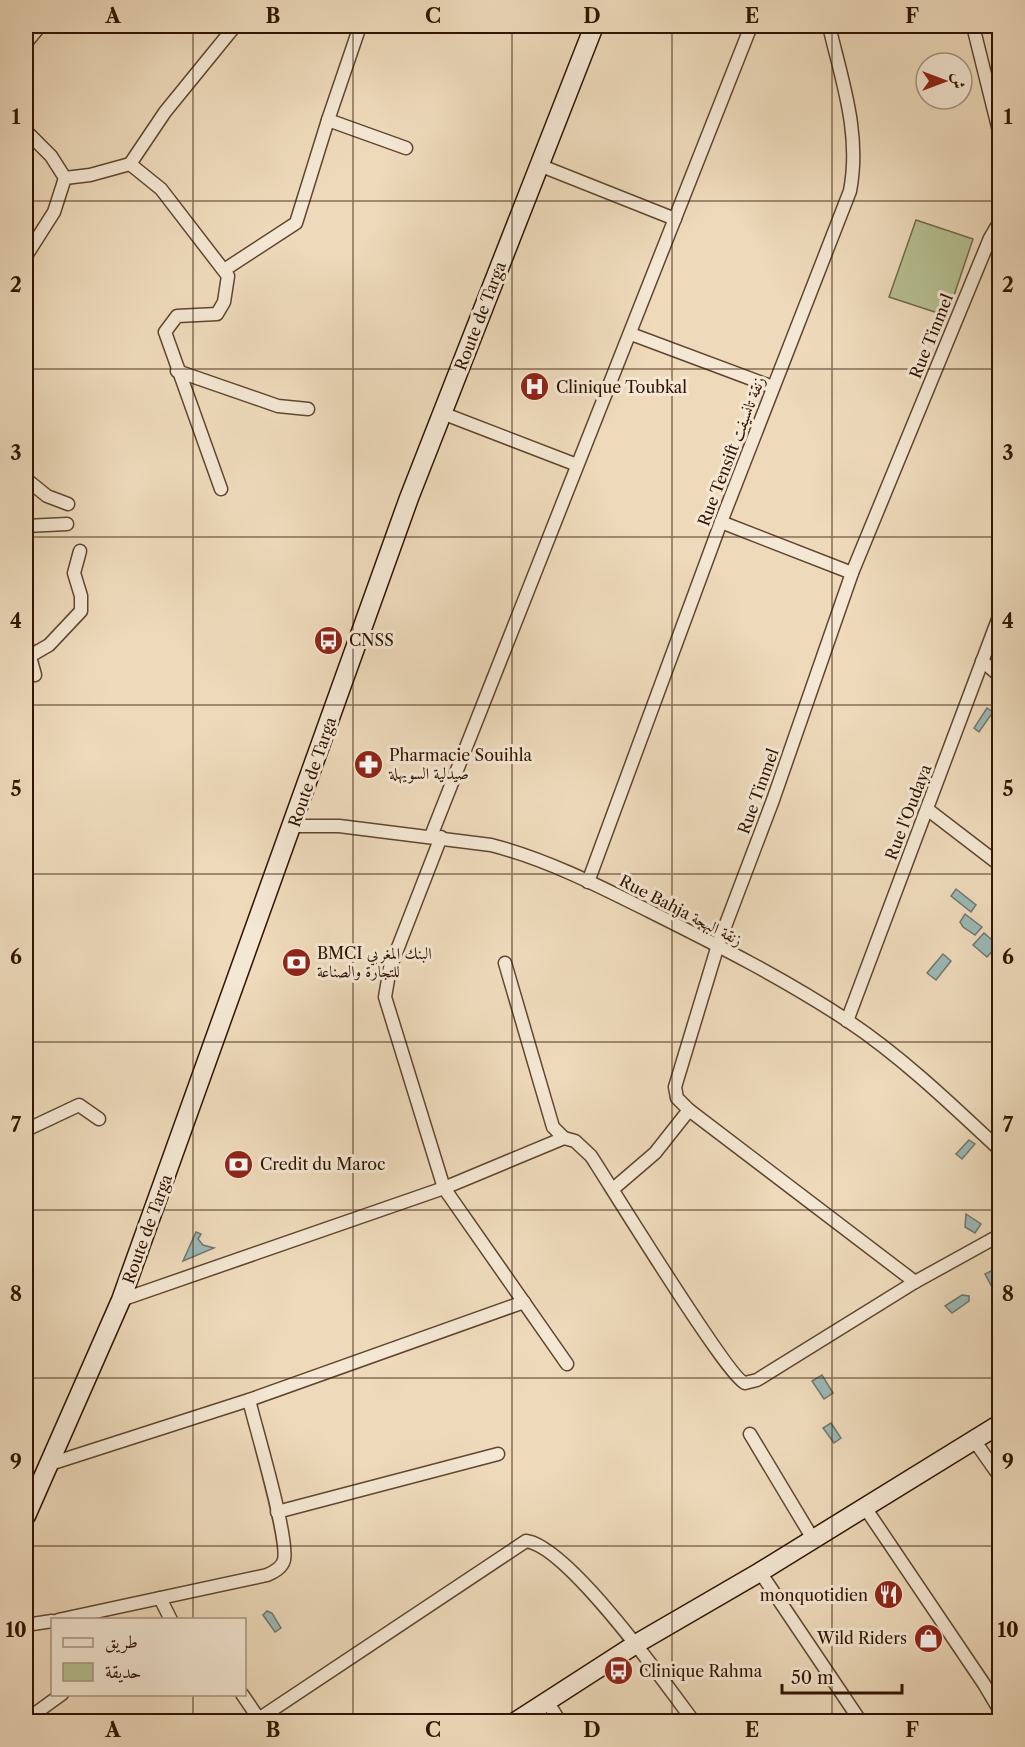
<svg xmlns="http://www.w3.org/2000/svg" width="1025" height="1747" font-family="'Libre Caslon Text',Amiri,serif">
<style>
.green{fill:#b6c092;stroke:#736a4a;stroke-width:1.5}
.water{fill:#9bb9b7;stroke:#70776e;stroke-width:1.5}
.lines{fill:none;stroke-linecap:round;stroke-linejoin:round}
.street-casing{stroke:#604630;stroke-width:15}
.secondary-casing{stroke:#301401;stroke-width:21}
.street{stroke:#f4e7d3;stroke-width:12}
.secondary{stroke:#f4e7d3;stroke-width:18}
.grid{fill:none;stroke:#301401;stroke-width:1.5;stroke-opacity:0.55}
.labels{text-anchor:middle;stroke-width:6;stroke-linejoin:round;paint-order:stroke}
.street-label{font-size:16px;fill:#301401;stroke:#f4e7d3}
.poi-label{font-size:16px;fill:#301401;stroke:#f4e7d3;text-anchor:start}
.neatline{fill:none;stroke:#301401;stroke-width:2}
.grid-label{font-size:20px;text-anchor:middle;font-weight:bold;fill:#301401}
</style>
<rect width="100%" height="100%" fill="#eedabb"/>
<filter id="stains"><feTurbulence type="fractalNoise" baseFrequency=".00333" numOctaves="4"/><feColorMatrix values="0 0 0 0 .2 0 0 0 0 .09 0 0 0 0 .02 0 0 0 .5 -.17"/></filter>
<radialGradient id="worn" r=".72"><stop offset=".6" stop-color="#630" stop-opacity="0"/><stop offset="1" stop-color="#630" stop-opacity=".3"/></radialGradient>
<path class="green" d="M916,220L973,239L947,316L889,297Z"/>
<g class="water">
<path d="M987,708L993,712L979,732L974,728Z"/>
<path d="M956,889L976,905L971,912L951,896Z"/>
<path d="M965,914L982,927L975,935L963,927L960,922Z"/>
<path d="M984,933L998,945L987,957L973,945Z"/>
<path d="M943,954L951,961L936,980L927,973Z"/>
<path d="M969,1140L975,1144L962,1159L956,1154Z"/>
<path d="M966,1214L981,1224L975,1233L965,1227Z"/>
<path d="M196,1232L201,1234L198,1239L203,1245L214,1248L183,1261Z"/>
<path d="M999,1267V1286L993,1289L985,1274Z"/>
<path d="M962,1295L969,1296V1301L952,1313L945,1306Z"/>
<path d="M822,1375L833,1393L824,1399L812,1381Z"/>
<path d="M831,1423L841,1438L834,1443L823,1428Z"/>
<path d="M267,1611L272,1613L281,1628L275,1632L263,1615Z"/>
</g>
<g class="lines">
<defs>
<g id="street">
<path d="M360,26L328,120L406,148"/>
<path d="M973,26L1000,135"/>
<path d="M26,43L40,26"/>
<path d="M26,131L51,156L65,178"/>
<path d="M130,164L165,112L235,26"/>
<path d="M539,165L675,219"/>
<path d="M26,256L54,212L65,178L90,175L130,164L161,189L228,276L224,302L217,314L177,316L165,332L221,489"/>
<path d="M224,270L296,223L328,120"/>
<path d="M631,334L773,387"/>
<path d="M177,371L278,406L308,409"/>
<path d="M442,413L577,465"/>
<path d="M26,479L47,496L68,504"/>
<path d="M721,522L852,573"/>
<path d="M26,526L67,524"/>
<path d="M26,642L35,675"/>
<path d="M30,656L49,645L81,611V596L74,573L80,551"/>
<path d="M982,661L1000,676"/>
<path d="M927,809L1000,865"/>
<path d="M293,826H339L491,845C546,859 599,886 649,911C717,945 785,979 848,1021C902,1057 952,1105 1000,1150"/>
<path d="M431,836L751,26"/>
<path d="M441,837L390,968L385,997L444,1188L567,1364"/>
<path d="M588,882L721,522L850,191C861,134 842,81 829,26"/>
<path d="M505,963L553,1127L564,1138"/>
<path d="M847,1021L1000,614"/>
<path d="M26,1130L79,1105L99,1119"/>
<path d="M613,1189L655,1153L689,1110"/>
<path d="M915,1282L689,1110L677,1098L675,1087L718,945L773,800L852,573L990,238L1000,221"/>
<path d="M121,1300L444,1188L564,1138L575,1141L591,1156C610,1185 729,1379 745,1383L757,1380L915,1282L1000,1235"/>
<path d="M750,1434L813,1539"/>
<path d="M974,1440L1000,1477"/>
<path d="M50,1464L249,1400L524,1302"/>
<path d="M864,1506L984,1684L1000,1711"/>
<path d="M277,1512L498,1454"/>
<path d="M760,1572L861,1722"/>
<path d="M160,1598L171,1620"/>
<path d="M58,1620L267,1575C274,1572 282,1568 284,1560C289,1538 256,1429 249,1400"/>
<path d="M26,1625L52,1621"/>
<path d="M242,1694L261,1722"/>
<path d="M547,1701L560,1722"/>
<path d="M26,1720L62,1694"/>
<path d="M254,1722L526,1541C568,1546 666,1684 694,1722"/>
</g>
<g id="secondary">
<path d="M26,1516L121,1300L409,498L594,26"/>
<path d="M515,1722L636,1644L760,1572L1000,1424"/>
</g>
</defs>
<use href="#street" class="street-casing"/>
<use href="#secondary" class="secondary-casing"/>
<use href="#street" class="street"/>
<use href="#secondary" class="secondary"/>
</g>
<path class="grid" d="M193,26V1620M353,26V1722M512,26V1722M672,26V1722M832,26V1722M26,201H1000M26,369H1000M26,537H1000M26,705H1000M26,874H1000M26,1042H1000M26,1210H1000M26,1378H1000M26,1546H1000M193,1694V1722"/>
<defs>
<symbol id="hospital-disc" viewBox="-11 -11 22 22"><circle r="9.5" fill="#8f2418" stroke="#f4e7d3"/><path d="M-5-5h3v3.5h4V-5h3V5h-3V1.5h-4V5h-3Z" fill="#fff"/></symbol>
<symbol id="bus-disc" viewBox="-11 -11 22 22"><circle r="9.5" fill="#8f2418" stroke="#f4e7d3"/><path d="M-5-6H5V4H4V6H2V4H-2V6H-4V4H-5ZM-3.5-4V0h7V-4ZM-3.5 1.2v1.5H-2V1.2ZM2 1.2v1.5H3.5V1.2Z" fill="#fff"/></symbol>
<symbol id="pharmacy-disc" viewBox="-11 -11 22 22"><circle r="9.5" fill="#8f2418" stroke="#f4e7d3"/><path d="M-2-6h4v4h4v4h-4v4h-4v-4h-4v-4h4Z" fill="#fff"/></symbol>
<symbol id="bank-disc" viewBox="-11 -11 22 22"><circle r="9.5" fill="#8f2418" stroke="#f4e7d3"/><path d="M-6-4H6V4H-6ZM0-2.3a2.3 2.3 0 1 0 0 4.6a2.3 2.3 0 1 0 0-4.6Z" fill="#fff"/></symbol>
<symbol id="restaurant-disc" viewBox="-11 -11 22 22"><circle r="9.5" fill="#8f2418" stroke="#f4e7d3"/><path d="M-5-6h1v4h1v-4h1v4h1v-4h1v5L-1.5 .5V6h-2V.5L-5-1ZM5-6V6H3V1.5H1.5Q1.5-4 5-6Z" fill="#fff"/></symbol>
<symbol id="shop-disc" viewBox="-11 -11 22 22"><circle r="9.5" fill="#8f2418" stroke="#f4e7d3"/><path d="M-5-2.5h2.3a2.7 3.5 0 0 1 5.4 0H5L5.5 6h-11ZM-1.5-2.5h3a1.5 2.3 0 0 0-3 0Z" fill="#fff"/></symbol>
</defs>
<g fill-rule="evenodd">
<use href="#hospital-disc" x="518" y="370" width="33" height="33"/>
<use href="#bus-disc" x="312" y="624" width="33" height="33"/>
<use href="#pharmacy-disc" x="352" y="748" width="33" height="33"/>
<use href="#bank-disc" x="280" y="946" width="33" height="33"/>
<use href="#bank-disc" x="222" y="1148" width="33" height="33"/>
<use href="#restaurant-disc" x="872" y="1578" width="33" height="33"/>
<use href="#shop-disc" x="912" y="1622" width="33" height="33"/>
<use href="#bus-disc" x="602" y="1654" width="33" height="33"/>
</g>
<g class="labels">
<g class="street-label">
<text transform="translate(480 316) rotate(-69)" y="6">Route de Targa</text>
<text transform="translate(931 336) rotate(-68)" y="6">Rue Tinmel</text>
<text transform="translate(731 451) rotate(-69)" y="6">Rue Tensift زنقة تانسيفت</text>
<text transform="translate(312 772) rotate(-71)" y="6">Route de Targa</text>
<text transform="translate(758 791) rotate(-70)" y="6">Rue Tinmel</text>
<text transform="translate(908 812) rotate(-69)" y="6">Rue l'Oudaya</text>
<text transform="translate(681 910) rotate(27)" y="6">Rue Bahja زنقة البهجة</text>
<text transform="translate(147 1229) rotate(-70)" y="6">Route de Targa</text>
</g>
<g class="poi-label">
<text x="556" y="393">Clinique Toubkal</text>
<text x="349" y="646">CNSS</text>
<text x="389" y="761">Pharmacie Souihla<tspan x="389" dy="18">صيدلية السويهلة</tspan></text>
<text x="317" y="959">BMCI البنك المغربي<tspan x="317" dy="18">للتجارة والصناعة</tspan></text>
<text x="260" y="1170">Credit du Maroc</text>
<text x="868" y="1601" text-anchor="end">monquotidien</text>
<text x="907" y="1644" text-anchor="end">Wild Riders</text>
<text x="639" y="1677">Clinique Rahma</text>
</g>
</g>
<rect width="1025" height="1747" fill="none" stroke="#eedabb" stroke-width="66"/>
<rect x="51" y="1618" width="195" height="78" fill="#f4e7d3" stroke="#a6937f" stroke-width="1.5"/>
<rect x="63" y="1638" width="30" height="9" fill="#f4e7d3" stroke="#a6937f" stroke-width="1.5"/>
<text x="105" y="1648" font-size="18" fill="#301401">طريق</text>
<rect x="63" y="1663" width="30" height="18" fill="#b6c092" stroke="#a6937f" stroke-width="1.5"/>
<text x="105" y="1678" font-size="18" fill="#301401">حديقة</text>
<g transform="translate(944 81) rotate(90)"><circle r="28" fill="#f4e7d3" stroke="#a6937f" stroke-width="1.5"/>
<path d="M0-4.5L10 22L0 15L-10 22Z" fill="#8f2418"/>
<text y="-9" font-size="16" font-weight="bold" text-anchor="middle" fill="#301401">ش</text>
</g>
<path d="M782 1684v9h120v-9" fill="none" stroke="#301401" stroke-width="3"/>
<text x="791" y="1684" font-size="18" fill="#301401" stroke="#f4e7d3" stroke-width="4.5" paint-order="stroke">50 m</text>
<rect x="33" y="33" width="959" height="1681" class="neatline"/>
<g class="grid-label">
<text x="113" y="23">A</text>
<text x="273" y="23">B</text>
<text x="433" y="23">C</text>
<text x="592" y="23">D</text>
<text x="752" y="23">E</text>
<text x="912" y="23">F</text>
<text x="16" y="124">1</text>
<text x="1008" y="124">1</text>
<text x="16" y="292">2</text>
<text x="1008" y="292">2</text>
<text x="16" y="460">3</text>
<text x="1008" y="460">3</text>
<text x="16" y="628">4</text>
<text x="1008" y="628">4</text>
<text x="16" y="796">5</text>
<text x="1008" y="796">5</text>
<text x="16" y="964">6</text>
<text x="1008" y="964">6</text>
<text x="16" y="1132">7</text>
<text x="1008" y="1132">7</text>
<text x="16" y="1301">8</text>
<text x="1008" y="1301">8</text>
<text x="16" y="1469">9</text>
<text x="1008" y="1469">9</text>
<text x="16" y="1637">10</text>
<text x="1008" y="1637">10</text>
<text x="113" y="1737">A</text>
<text x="273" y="1737">B</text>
<text x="433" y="1737">C</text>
<text x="592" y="1737">D</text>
<text x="752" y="1737">E</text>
<text x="912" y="1737">F</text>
</g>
<rect width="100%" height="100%" filter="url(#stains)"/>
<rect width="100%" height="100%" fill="url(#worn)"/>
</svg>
